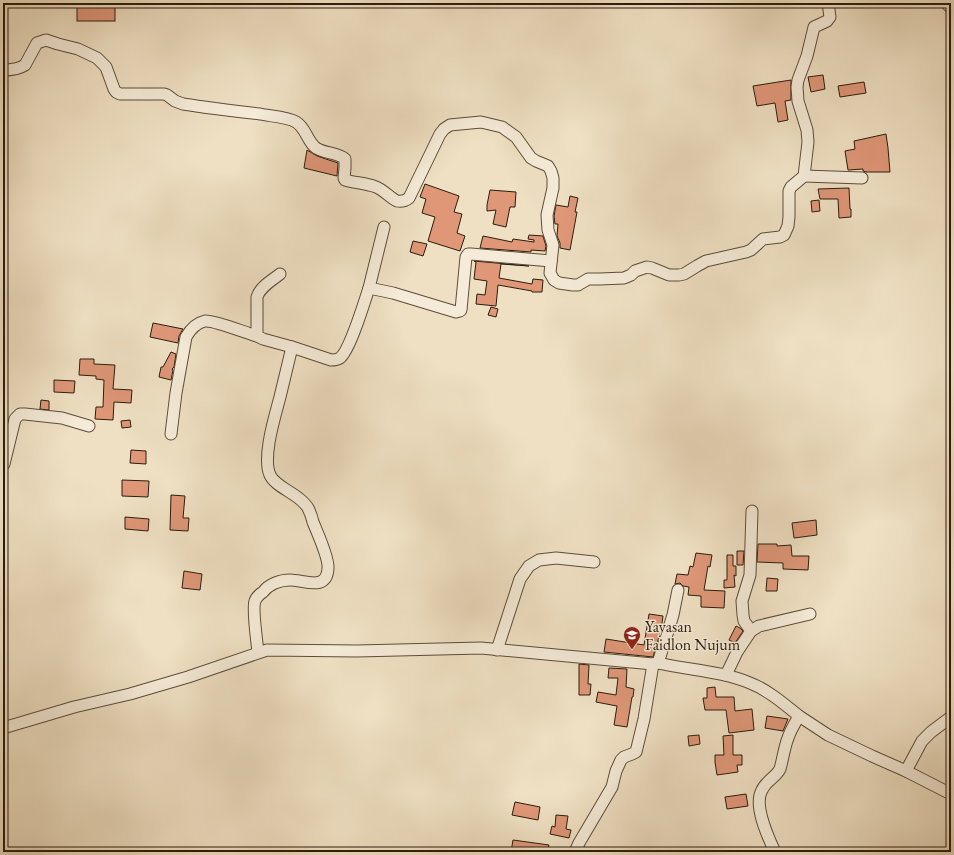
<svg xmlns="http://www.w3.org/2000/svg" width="954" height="855" font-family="'EB Garamond',serif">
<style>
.building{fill:#df9778;stroke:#2a1c0c}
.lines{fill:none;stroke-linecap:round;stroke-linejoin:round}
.minor-casing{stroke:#5b4d3a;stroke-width:13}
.minor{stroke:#f5ebd8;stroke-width:11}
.labels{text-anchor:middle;stroke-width:3;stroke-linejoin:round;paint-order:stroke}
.poi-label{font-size:16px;fill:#2a1c0c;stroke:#f5ebd8;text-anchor:start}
</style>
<rect width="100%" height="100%" fill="#efe0c3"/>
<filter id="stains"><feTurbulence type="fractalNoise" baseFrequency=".005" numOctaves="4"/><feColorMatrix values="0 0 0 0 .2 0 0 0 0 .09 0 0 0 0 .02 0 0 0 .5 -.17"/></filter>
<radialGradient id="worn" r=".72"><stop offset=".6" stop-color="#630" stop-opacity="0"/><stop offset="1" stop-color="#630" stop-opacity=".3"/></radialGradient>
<g class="building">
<rect x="77" y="6" width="38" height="15"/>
<path d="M823,75L825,89L811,92L808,77Z"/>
<path d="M791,80V100L785,101L788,120L778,122L775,103L757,106L753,86Z"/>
<path d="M864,82L866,93L840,97L838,86Z"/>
<path d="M886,134L888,148L890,172H866L863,171V169L848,170L845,151L855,149L854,141Z"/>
<path d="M307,150L317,156L338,163L337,176L304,168Z"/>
<path d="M425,184L459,196L454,212L462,214L457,233L465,236L460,251L428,241L435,217L422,213L426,199L420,197Z"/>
<path d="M849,188L850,209H851V217L839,218L838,199H820L818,189Z"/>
<path d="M490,190L516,192L515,207H510L506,227L493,224L496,210L487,211V205Z"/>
<path d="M570,196L578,198L575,212H577L570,250L560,248V243L557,236L558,224H555L554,216L556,205L568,207Z"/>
<path d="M819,200L820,211L812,212L811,201Z"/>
<path d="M529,235L543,236L546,246L545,251L531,250V252L480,248L483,236L512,242L513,239L534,242V240L528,239Z"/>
<path d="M413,241L427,244L423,256L410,252Z"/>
<path d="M474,261L529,266L501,264L499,278L532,284L533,279L543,280L542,292H532V291L498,285L496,306L476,304L477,294L485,295L487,281L474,279L476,262Z"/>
<path d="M491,307L498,309L496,317L488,315Z"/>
<path d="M153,323L183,329L179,336L178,343L150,337Z"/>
<path d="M171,352L176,354L174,367L172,369L173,370L171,380L159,377L161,367H163Z"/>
<path d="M80,359H94V364L115,365L113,389L132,390L131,403L114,402L113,420L95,419L96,407H103L104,380L96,379V376L79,375Z"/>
<path d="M54,380L75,381L74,393L54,392Z"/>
<path d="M41,400L49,401V410L40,409Z"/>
<path d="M130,420L131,427L122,428L121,421Z"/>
<path d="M131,450L146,451V464L130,463Z"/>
<path d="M122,480L149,481L148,497L122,496Z"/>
<path d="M171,495L185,496L183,518H189L188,531L170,530Z"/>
<path d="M125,517L149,519L148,531L125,529Z"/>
<path d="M816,520L817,535L794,538L792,523Z"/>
<path d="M758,544H777V546L791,545L792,556H809L808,570L783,569V563L757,562Z"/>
<path d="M737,551H744L743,565H737Z"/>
<path d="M696,553L712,555L710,567L708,566L704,590L725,591L724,608L701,607V596L688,595L689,587L683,586L680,583L675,584L677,574L688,575L690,566L693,567Z"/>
<path d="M727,555H733V566H736V576L734,575L735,587L724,588V580H727Z"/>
<path d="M184,571L202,574L200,590L182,588Z"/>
<path d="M767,578L778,579L777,591H766Z"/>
<path d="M649,614L663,616L661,630L653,657L604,652L606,639L644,645Z"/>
<path d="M736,626L740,628L743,631L735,643L729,640Z"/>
<path d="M579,664L589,665L588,684H591L590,695H579Z"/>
<path d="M609,668L627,669L626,687L634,689L633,697H632L627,727L614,725L617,706L596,702L598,692L616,695L618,678H608Z"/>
<path d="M715,687L716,697H734L735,711L752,709L754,730L729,733L726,710H705L703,698H707V688Z"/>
<path d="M767,716L788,719L783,731L765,728Z"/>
<path d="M699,735L700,744L689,746L688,736Z"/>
<path d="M733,735V755H742V765H737L738,772L717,775L715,762V755H724L723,736Z"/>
<path d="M746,794L748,806L727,809L725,797Z"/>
<path d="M515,802L540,807L538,820L512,815Z"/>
<path d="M556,815L568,816L566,829L571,830L569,838L550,834L552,826L555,827Z"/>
<path d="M513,840L549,845L547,852H511Z"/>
</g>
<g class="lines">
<defs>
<g id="minor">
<path d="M946,3L951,8"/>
<path d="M3,70C11,70 19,69 25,65L37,43L46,40L58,44L78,49L97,58L106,67L114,89L116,92L120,94H164L167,95L175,101L183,104C209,108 234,111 260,114C269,116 288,117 296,122C306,128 307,141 316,148C325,154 337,152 345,159V168L344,178L345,180C355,183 366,183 376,187C384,190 390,198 397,201C402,202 405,201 409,198L440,134L444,129L450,125L460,124L481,122L502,127L516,137L531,158L536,161L548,166L551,171L553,178V188L547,215L548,230L553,245L550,273L554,280L559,283L573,285H578L588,279H600L624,278L631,275L635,271L647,267L652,268L669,275H679L684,274L697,266L706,261L746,252L751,250L763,239L780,237L784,235L788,226L789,217V191L791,187L804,176L808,142L807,130L798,101L797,87L798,80L807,56L814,27L827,21L830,17L828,3"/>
<path d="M804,176L862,178"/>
<path d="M280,274C271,281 260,287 257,297V336L263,339L292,347"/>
<path d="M369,288L384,227"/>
<path d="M171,434L176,393L186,337C190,330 196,323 205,321C214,320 246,333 257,336"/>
<path d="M3,465L4,464L15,419L20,414H25L62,418L89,426"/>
<path d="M751,631L744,621L743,615L742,601L750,575L752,511"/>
<path d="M497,650L520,579L529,566L539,560L556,558L594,562"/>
<path d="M258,652C257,642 252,608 255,601C256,598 260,594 263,592C269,584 280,580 290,580C304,580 327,592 328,568C329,558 317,532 313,522C312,517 310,512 308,508C307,506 304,503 302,501C293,492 275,486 270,475C262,457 275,416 280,397C284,381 288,364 292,347L331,360C334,360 337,360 340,358C350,350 364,303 369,288L393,293L456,312L460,311L461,310L466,257L468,254H471L551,261"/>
<path d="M658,663L673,615L678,590"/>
<path d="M726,675L737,652L751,631L759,626L810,614"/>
<path d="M799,716L828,735L872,756L906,771L922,741L931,732L951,717"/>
<path d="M3,728L74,707L130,694L188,677L267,650L357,651L481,648L653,664L658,663C689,670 721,671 750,683C768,690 784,704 799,716C795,723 790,731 788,738C784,748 783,759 780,769C776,777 766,781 762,790C753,805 768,837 775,852"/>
<path d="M906,771L951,794"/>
<path d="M575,852L579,843L612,787L616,771L621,760L624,757L632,754L636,752L644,719L653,664"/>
</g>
</defs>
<use href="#minor" class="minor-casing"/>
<use href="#minor" class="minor"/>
</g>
<defs>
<symbol id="school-pin" viewBox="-11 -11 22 30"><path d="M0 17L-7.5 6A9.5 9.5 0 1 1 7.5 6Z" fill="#8f2418" stroke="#f5ebd8"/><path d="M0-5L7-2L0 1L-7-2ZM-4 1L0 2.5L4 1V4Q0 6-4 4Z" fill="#fff"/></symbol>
</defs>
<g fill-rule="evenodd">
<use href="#school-pin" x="622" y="625" width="20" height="27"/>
</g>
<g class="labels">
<g class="poi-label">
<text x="645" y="632">Yayasan<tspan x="645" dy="18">Faidlon Nujum</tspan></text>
</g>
</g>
<rect width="954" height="855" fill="none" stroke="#efe0c3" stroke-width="16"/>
<rect x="4" y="4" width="946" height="847" fill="none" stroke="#2a1c0c" stroke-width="2"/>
<rect x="8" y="8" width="938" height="839" fill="none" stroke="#2a1c0c"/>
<rect width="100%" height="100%" filter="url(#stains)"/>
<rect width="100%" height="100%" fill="url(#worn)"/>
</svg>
